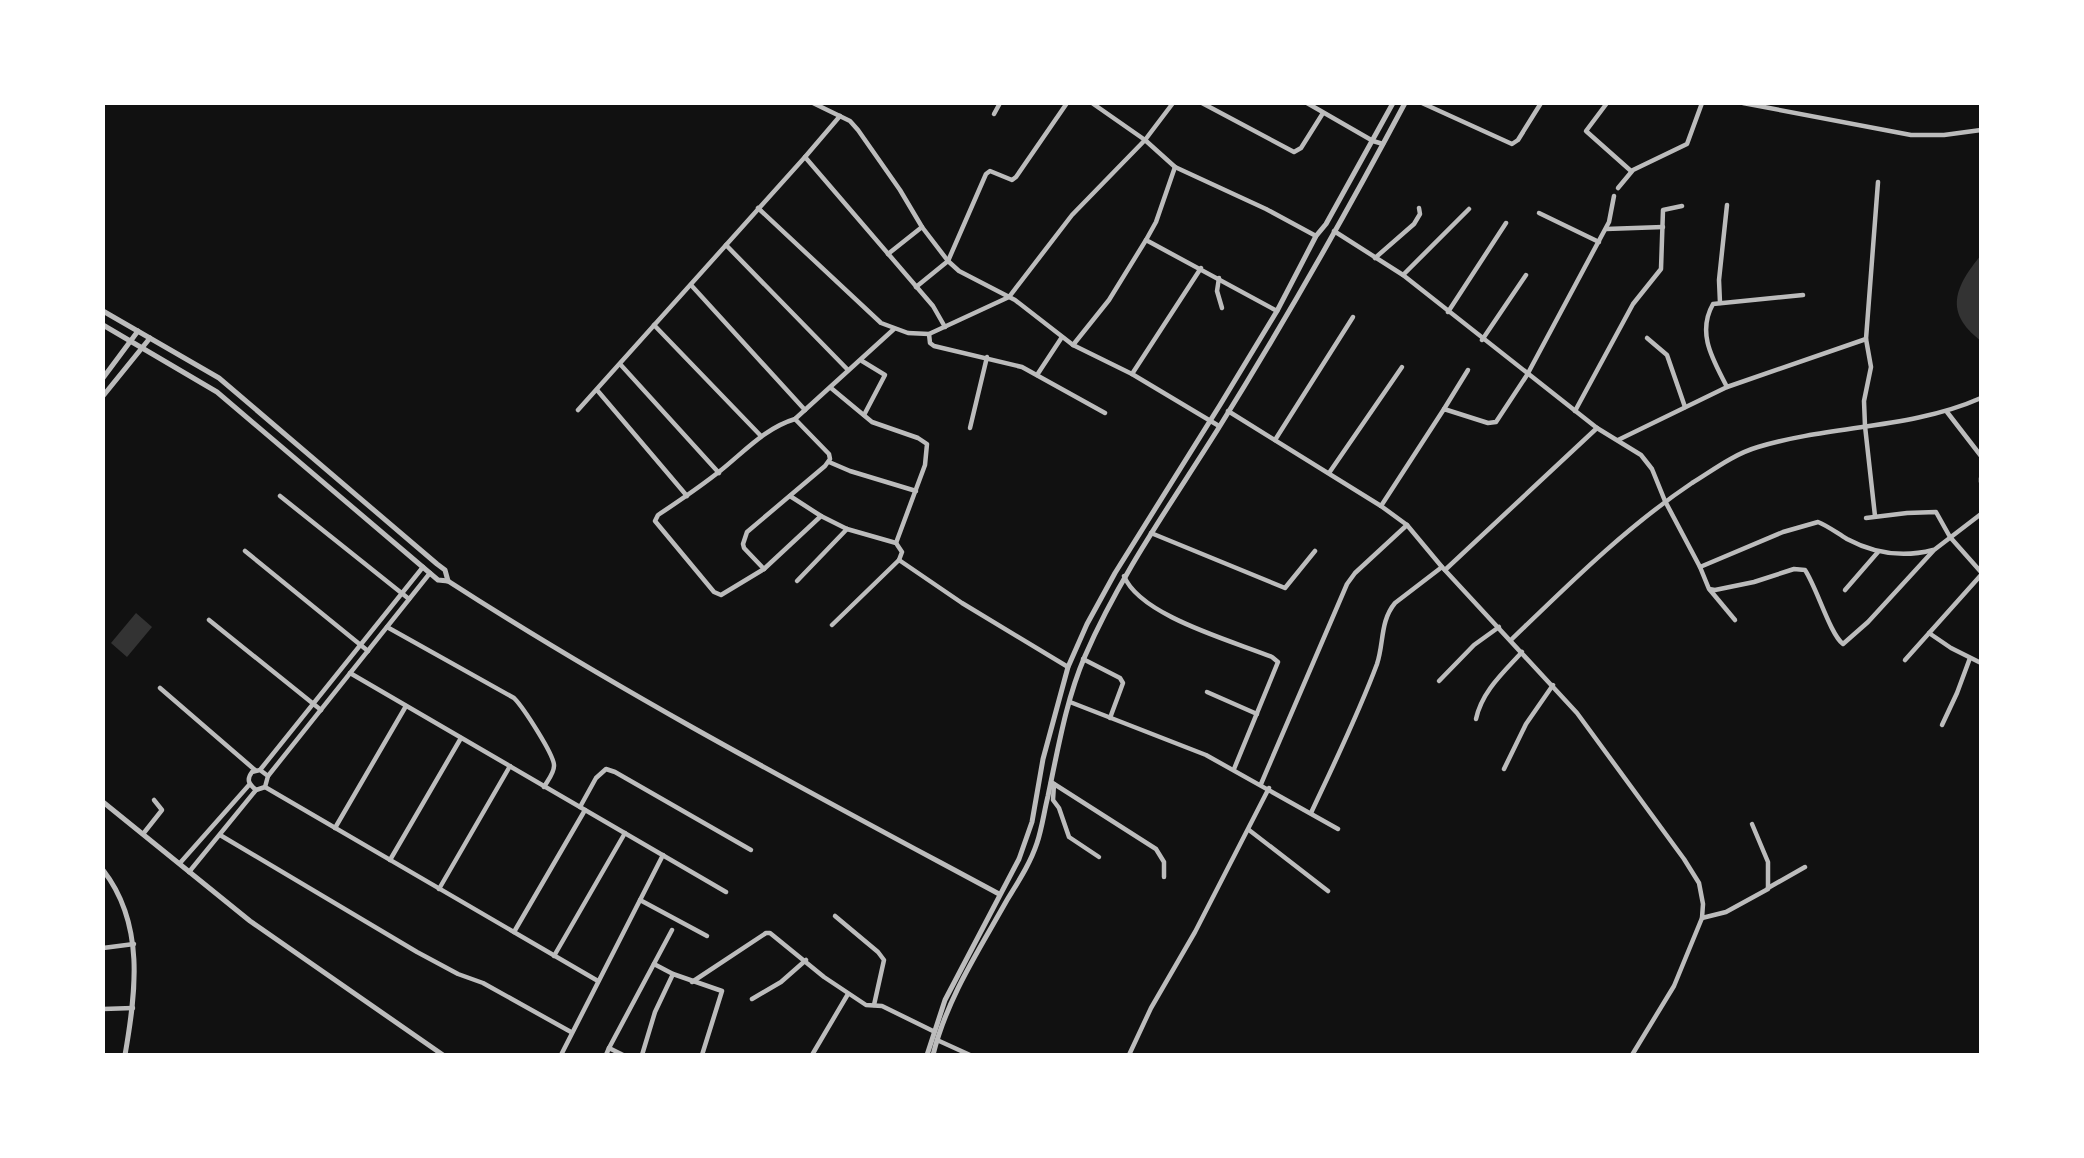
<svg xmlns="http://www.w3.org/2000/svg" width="2084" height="1158" font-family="'Libre Baskerville',serif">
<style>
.water{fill:#333}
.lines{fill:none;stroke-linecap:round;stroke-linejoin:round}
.minor{stroke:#bcbcbc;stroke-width:4.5}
.tertiary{stroke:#bcbcbc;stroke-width:5}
</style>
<rect width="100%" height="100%" fill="#111"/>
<g class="water">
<path d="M1981,255V341C1943,312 1955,287 1981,255Z"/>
<path d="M136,613L152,627L127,657L111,643Z"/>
</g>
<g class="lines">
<g class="minor">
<path d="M813,103L850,121L858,130L900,190L922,227L948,261L959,271L1015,300L1073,345L1132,374L1219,426"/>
<path d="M1092,103L1145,140L1175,167L1266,209L1316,236"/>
<path d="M1202,103L1294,152L1301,148L1323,113"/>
<path d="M1307,103L1373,141L1383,144"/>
<path d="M1422,103L1512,144L1518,140L1541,103"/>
<path d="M1607,103L1586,131L1631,171"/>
<path d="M1743,103L1911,135H1944L1981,130"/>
<path d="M994,114L1000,103"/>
<path d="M840,116L805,157L933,306L945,327"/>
<path d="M1175,167L1156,222L1146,240L1277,311"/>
<path d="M1618,188L1633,170L1687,144L1702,103"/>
<path d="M758,208L881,323L908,333L929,334L1009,297L1072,215L1145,140L1173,103"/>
<path d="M1539,213L1599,242"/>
<path d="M1606,229L1663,227"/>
<path d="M1334,231L1403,275L1597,428L1641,455L1652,469L1665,501L1700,567L1709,589L1715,590L1754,582L1794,569L1805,570C1817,588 1830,634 1843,644L1868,622L1934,550L1981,514"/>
<path d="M726,245L848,370"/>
<path d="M888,254L922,227"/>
<path d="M1375,258L1414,224L1420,214L1419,208"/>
<path d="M1403,275L1469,209"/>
<path d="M1219,278L1217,291L1222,308"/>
<path d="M691,285L805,410"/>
<path d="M916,287L948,261L986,174L990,171L1012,180L1016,177L1067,103"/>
<path d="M1720,303L1719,280L1727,205"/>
<path d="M1448,312L1506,223"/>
<path d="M654,325L761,436"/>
<path d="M929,334L930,343L934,346L1022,367L1105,413"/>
<path d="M1647,338L1667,355L1685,407"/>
<path d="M1482,340L1526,275"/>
<path d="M1073,345L1109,300L1146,240"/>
<path d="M862,361L885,375L864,415"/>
<path d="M620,364L719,473"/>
<path d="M1132,374L1201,268"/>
<path d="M1037,375L1062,337"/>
<path d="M1727,387C1714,361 1696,334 1713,304L1803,295"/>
<path d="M831,388L872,422L918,438L927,444L925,465L896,543"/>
<path d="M597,390L687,496"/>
<path d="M1444,409L1468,370"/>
<path d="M578,410L805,157"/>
<path d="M1228,411L1381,506L1407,525L1442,567L1577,713L1684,859L1699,883L1703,904L1702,918L1674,986L1632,1055"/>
<path d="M1575,411L1633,304L1661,269L1663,210L1682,206"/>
<path d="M1947,412L1981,456"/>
<path d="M970,428L987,357"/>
<path d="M1275,440L1353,317"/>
<path d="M1618,440L1727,387L1866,339"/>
<path d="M829,462L850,471L916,491"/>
<path d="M1329,473L1402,367"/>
<path d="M1981,478V482"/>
<path d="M280,496L409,599"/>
<path d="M790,496L821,516"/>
<path d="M1381,506L1444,409L1488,423L1496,422L1527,375L1609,222L1614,196"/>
<path d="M1875,516L1865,426L1864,401L1871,367L1866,339L1878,182"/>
<path d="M1866,518L1907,513L1936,512L1950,537L1981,572"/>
<path d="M1151,533L1285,588L1315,551"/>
<path d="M245,551L368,651"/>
<path d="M899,560L962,603L1068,667"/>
<path d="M1700,567L1783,532L1818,522C1828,526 1837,533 1847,539C1875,554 1902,558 1933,550"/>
<path d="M764,569L744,548L743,544L747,532L825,466L830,459L829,454L795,419"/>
<path d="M1445,570L1597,428"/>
<path d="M1124,576C1140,616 1233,641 1272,657L1278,662L1234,769"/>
<path d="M797,581L847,529"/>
<path d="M1710,590L1735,620"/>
<path d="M1845,590L1878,552"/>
<path d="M209,620L321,710"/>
<path d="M832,625L899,560L902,552L896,543L847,529L821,516L764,569L721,595L714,592L655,521L658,515C679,501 700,487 720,471C744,452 765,428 795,419L894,329"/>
<path d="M387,627L514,698C523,707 555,756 554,766C554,773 548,780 544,787"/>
<path d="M1929,633L1951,648L1981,663"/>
<path d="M1511,640C1569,584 1625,528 1692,483C1713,470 1734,454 1758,447C1831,425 1911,429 1981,398"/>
<path d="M1083,659L1120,678L1123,683L1110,718"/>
<path d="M1905,660L1981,575"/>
<path d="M350,673L726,892"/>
<path d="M1439,681L1474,645L1499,627"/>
<path d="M160,688L255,770"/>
<path d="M1207,692L1257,714"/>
<path d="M1070,702L1206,755L1338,829"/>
<path d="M1476,719C1482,691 1504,672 1522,652"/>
<path d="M1942,725L1957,693L1970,658"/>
<path d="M1504,769L1526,724L1553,685"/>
<path d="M260,770L268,776L265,787L256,790C249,784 246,780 252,772L260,770L423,567"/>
<path d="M268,776L430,573"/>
<path d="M1051,782L1156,849L1164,862V877"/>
<path d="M1054,784L1053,800L1059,808L1069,837L1099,857"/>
<path d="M1261,784L1347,584L1355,573L1407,525"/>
<path d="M265,787L598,981"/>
<path d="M580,807L596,778L606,769L615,772L751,850"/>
<path d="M1311,813C1334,764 1358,715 1377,664C1384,643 1380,621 1395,603L1442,567"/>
<path d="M335,828L406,706"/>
<path d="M1249,830L1328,891"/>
<path d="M143,834L162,810L154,800"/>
<path d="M220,835L417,952L458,974L483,983L571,1032"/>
<path d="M390,860L461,738"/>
<path d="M180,863L249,785"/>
<path d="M189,872L256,790"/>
<path d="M1768,888L1805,867"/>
<path d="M439,889L510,766"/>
<path d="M640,900L707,936"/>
<path d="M835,916L878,952L884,960L874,1005"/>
<path d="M1702,918L1726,912L1768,889V862L1752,824"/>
<path d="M514,932L585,810"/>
<path d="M103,948L134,944"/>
<path d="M554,956L625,833"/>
<path d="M654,964L673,974L722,991L702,1055"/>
<path d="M692,982L766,933H770L824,977L866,1005L882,1006L933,1031"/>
<path d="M752,999L781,982L806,960"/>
<path d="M103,1009L133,1008"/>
<path d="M937,1040L970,1055"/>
<path d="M609,1048L672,930"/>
<path d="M561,1055L663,855"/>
<path d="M606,1055L609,1048L623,1055"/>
<path d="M642,1055L655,1012L673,974"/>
<path d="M812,1055L848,994"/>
<path d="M1129,1055L1151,1008L1195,932L1269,788"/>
</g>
<g class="tertiary">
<path d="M103,311L219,378L437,564L445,570L448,581"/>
<path d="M103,325L217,392L438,580L448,581C626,696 813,794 999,894"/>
<path d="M103,378L138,331"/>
<path d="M103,396L150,338"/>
<path d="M103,802L250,921L443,1055"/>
<path d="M103,870C145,924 136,992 125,1055"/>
<path d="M927,1055L945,1000L1019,859L1032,822L1043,759L1068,667L1087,624L1115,573L1220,405L1277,311L1316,236L1326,224L1393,103"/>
<path d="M933,1055C947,998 979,950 1007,900C1018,882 1030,864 1037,843C1042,828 1044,812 1048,796C1058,749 1066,700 1085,656C1120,575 1171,504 1218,429C1284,323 1346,214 1405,103"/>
</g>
</g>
<rect width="2084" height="1158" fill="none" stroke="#ffffff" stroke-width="210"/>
</svg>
